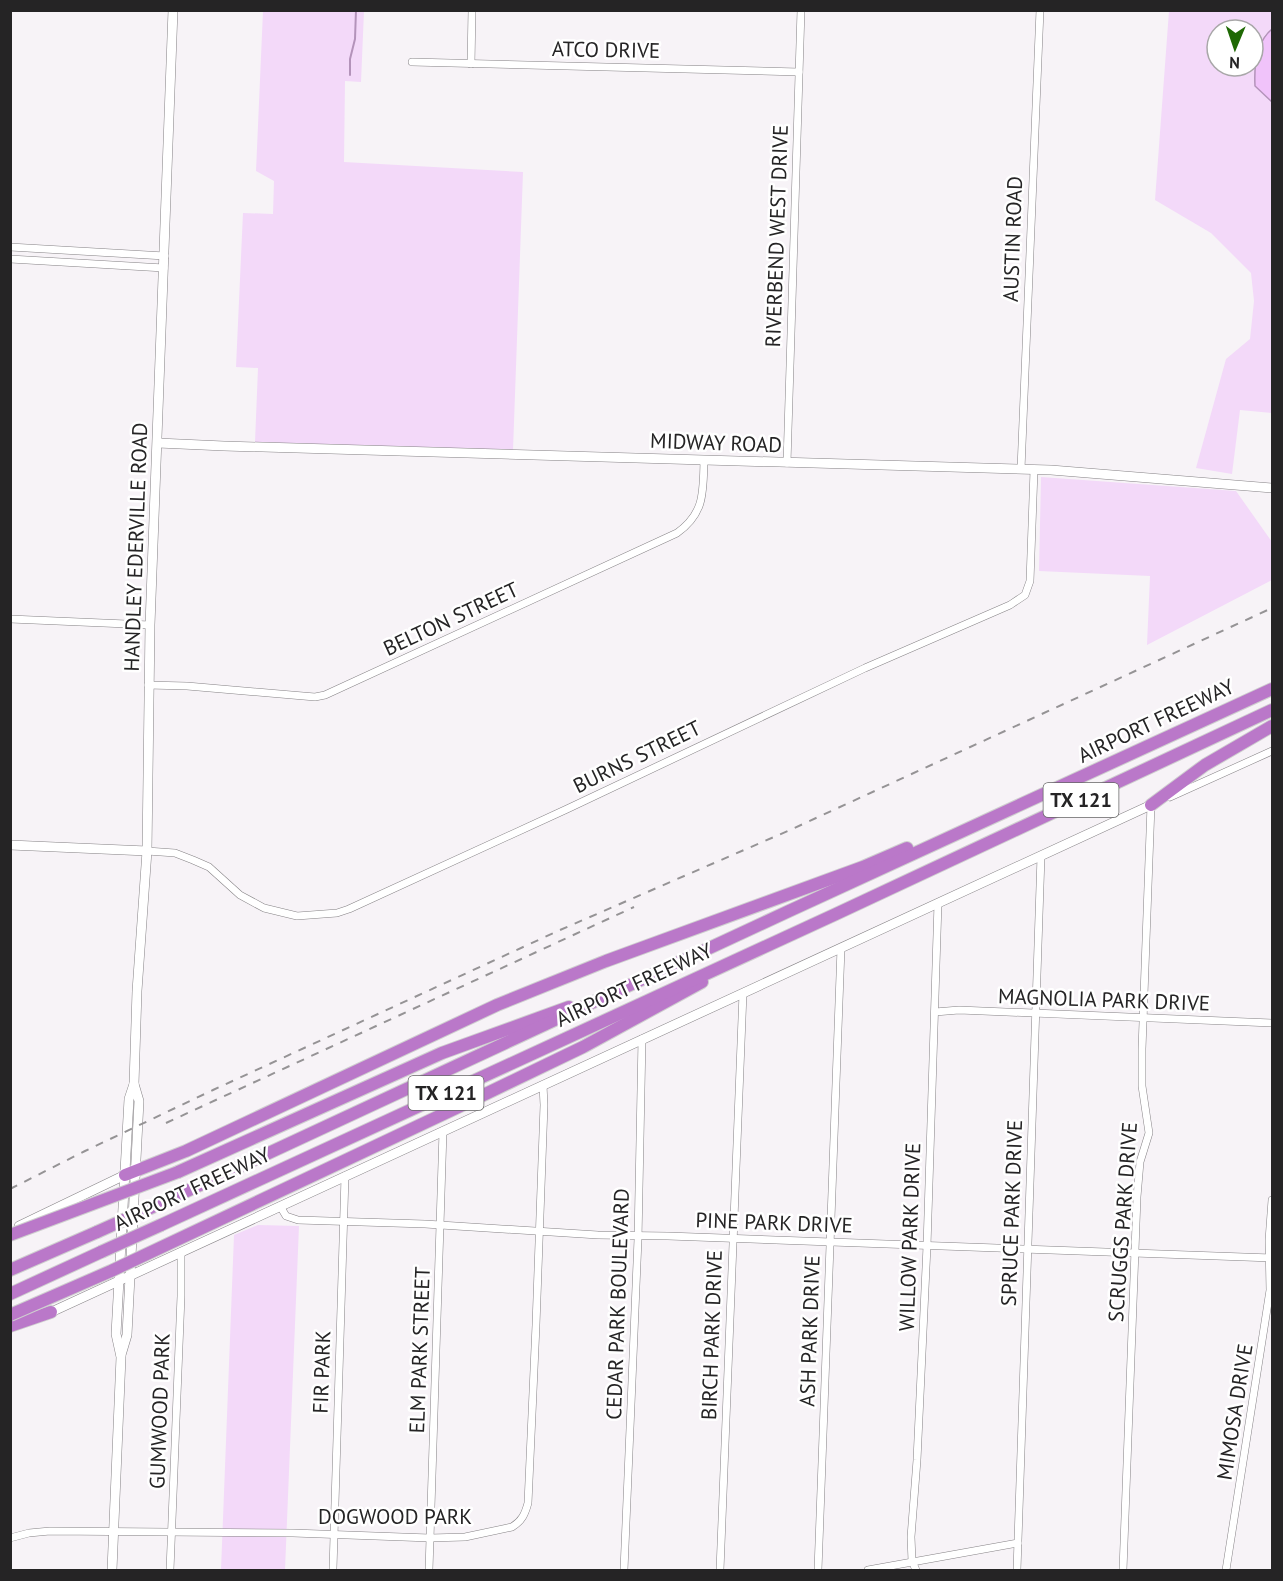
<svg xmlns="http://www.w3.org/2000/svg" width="1283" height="1581" font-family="'PT Sans',sans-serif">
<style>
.green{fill:#f3d9f9;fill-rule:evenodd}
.water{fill:#f0c3fa;stroke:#b393ba;stroke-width:1.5}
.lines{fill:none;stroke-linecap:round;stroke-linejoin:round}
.stream{stroke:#b393ba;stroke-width:2}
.minor-casing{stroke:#858285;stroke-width:8}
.secondary-casing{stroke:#858285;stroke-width:10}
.motorway-casing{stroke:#cfcfcf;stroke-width:14}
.minor{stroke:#fff;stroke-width:7}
.secondary{stroke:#fff;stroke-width:9}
.motorway{stroke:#ba78c9;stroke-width:12}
.rail{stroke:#959395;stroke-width:2;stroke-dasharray:8 8;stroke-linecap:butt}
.motorway-bridge-casing{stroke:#cfcfcf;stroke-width:14;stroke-linecap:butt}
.motorway-bridge{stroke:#ba78c9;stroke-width:12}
.labels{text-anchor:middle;stroke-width:5;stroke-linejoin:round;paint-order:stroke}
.shield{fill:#fff;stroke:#666;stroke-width:1.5}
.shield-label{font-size:20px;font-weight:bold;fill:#252425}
.street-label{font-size:21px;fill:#252425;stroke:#fff}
</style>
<rect width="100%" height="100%" fill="#f7f3f7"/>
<g class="green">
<path d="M263,11H364L361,82L345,81L344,162L523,172L513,450L255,442L258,368L236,367L243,213L273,214L274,181L256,171Z"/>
<path d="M1169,11H1272V29L1264,36L1255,86L1272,102V413L1240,410L1232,474L1196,468L1226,359L1250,339L1254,301L1251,273L1211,233L1155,200ZM1217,30H1253V66H1217Z"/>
<path d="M1041,477L1236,491L1272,542V580L1147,645L1150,576L1039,571Z"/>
<path d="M258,1225L299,1226L285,1570H221L234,1235Z"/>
</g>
<path class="water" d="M1272,29V102L1255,86C1254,66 1256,42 1272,29Z"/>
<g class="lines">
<path class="stream" d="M350,75V59L355,39L356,10"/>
<defs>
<g id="minor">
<path d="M412,62L799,72"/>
<path d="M471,64L472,10"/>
<path d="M10,247L165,256"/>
<path d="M10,259L164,268"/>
<path d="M787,463L801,10"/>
<path d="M1021,469L1040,10"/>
<path d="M10,619L150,625"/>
<path d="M148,685L187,686L315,697L325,695L677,533C705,513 703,492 704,460"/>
<path d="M1170,797L1272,751"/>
<path d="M147,851L175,853L193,860L209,867L240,895L264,908L297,916L337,913L349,909L567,809L865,668L1010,605L1025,595L1030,581L1034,470"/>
<path d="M935,1012L959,1010L1272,1023"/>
<path d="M280,1206L286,1216L298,1220L425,1224L598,1235L668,1236L1272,1258"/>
<path d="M10,1538L29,1533L50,1531L293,1533L430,1538L465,1537L512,1527C522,1521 525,1514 528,1503L536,1325L544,1105L543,1085"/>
<path d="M333,1569L345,1176"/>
<path d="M170,1570L181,1296V1252"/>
<path d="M429,1570L443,1131"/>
<path d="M624,1570L638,1239L642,1039"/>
<path d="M720,1570L743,993"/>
<path d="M818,1570L841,948"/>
<path d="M868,1570L1018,1543"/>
<path d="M916,1570L912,1561L911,1537L917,1460L927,1246L938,903"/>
<path d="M1017,1570C1023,1332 1035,1094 1041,856"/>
<path d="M1123,1570L1137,1197L1140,1162L1149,1133L1142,1086V1049L1151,805L1154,804"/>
<path d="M1226,1570L1270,1290L1269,1240L1272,1200"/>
</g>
<g id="secondary">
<path d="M158,443L224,446L1051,470L1272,488"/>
<path d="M10,845L147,851"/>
<path d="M19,1226L125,1175"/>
<path d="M47,1314L1151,805"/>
<path d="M121,1355L127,1335L139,1101L134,1084"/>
<path d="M112,1570L121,1357L116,1334L129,1099L134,1084L137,991L147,851L150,625L173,10"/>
</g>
<g id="motorway">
<path d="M1151,805L1205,765L1272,726"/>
<path d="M471,1101L583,1047L702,982"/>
<path d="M178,1172L442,1053L569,1007"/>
<path d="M125,1175L186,1151L497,1005L606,961L863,867L907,848"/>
<path d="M157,1205L789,911L1272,689"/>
<path d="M161,1225L836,914L1272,710"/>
<path d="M10,1270L97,1232"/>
<path d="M10,1294L101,1252"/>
<path d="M10,1326L51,1312"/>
</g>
</defs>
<use href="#minor" class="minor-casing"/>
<use href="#secondary" class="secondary-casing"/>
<use href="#motorway" class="motorway-casing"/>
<use href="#minor" class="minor"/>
<use href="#secondary" class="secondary"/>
<use href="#motorway" class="motorway"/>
<g class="rail">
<path d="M166,1123L634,907"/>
<path d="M10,1189L85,1151L213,1090L560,930L790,830L1272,608"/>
</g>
<defs>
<g id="motorway-bridge">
<path d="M97,1232L157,1205"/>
<path d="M10,1235L178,1172"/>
<path d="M101,1252L161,1225"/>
<path d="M10,1315L111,1271L471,1101"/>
</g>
</defs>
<use href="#motorway-bridge" class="motorway-bridge-casing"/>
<use href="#motorway-bridge" class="motorway-bridge"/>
</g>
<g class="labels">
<g class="shield">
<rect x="1043.5" y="783" width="75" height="34" rx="4.5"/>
<rect x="408.5" y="1076" width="75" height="34" rx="4.5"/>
</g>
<g class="shield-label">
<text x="1081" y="807">TX 121</text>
<text x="446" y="1100">TX 121</text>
</g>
<g class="street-label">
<text transform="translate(606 50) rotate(1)" y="7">ATCO DRIVE</text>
<text transform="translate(777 236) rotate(-88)" y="7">RIVERBEND WEST DRIVE</text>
<text transform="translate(1013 239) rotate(-88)" y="7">AUSTIN ROAD</text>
<text transform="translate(716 443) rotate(2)" y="7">MIDWAY ROAD</text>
<text transform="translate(136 547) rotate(-88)" y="7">HANDLEY EDERVILLE ROAD</text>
<text transform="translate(451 619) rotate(-25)" y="7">BELTON STREET</text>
<text transform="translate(1156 721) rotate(-25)" y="7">AIRPORT FREEWAY</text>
<text transform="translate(637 757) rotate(-26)" y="7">BURNS STREET</text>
<text transform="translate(634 985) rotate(-25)" y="7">AIRPORT FREEWAY</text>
<text transform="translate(1104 1000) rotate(2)" y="7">MAGNOLIA PARK DRIVE</text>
<text transform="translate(192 1189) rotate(-25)" y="7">AIRPORT FREEWAY</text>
<text transform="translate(1012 1213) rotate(-88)" y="7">SPRUCE PARK DRIVE</text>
<text transform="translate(1123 1222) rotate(-86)" y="7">SCRUGGS PARK DRIVE</text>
<text transform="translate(774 1223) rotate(2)" y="7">PINE PARK DRIVE</text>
<text transform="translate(910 1237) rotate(-88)" y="7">WILLOW PARK DRIVE</text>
<text transform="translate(618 1304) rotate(-88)" y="7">CEDAR PARK BOULEVARD</text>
<text transform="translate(810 1331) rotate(-88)" y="7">ASH PARK DRIVE</text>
<text transform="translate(712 1335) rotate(-88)" y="7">BIRCH PARK DRIVE</text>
<text transform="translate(420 1350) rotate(-88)" y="7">ELM PARK STREET</text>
<text transform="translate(322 1372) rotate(-88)" y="7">FIR PARK</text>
<text transform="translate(160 1411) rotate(-88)" y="7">GUMWOOD PARK</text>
<text transform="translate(1235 1412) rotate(-81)" y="7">MIMOSA DRIVE</text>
<text x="395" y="1524">DOGWOOD PARK</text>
</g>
</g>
<rect width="1283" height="1581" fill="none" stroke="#252425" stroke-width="24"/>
<g transform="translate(1235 48) rotate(182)"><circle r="28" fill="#ffffff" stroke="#a8a7a8" stroke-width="1.5"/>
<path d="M0-4.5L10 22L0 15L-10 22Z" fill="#1f6904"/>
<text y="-9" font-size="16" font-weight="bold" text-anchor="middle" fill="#252425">N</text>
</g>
</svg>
